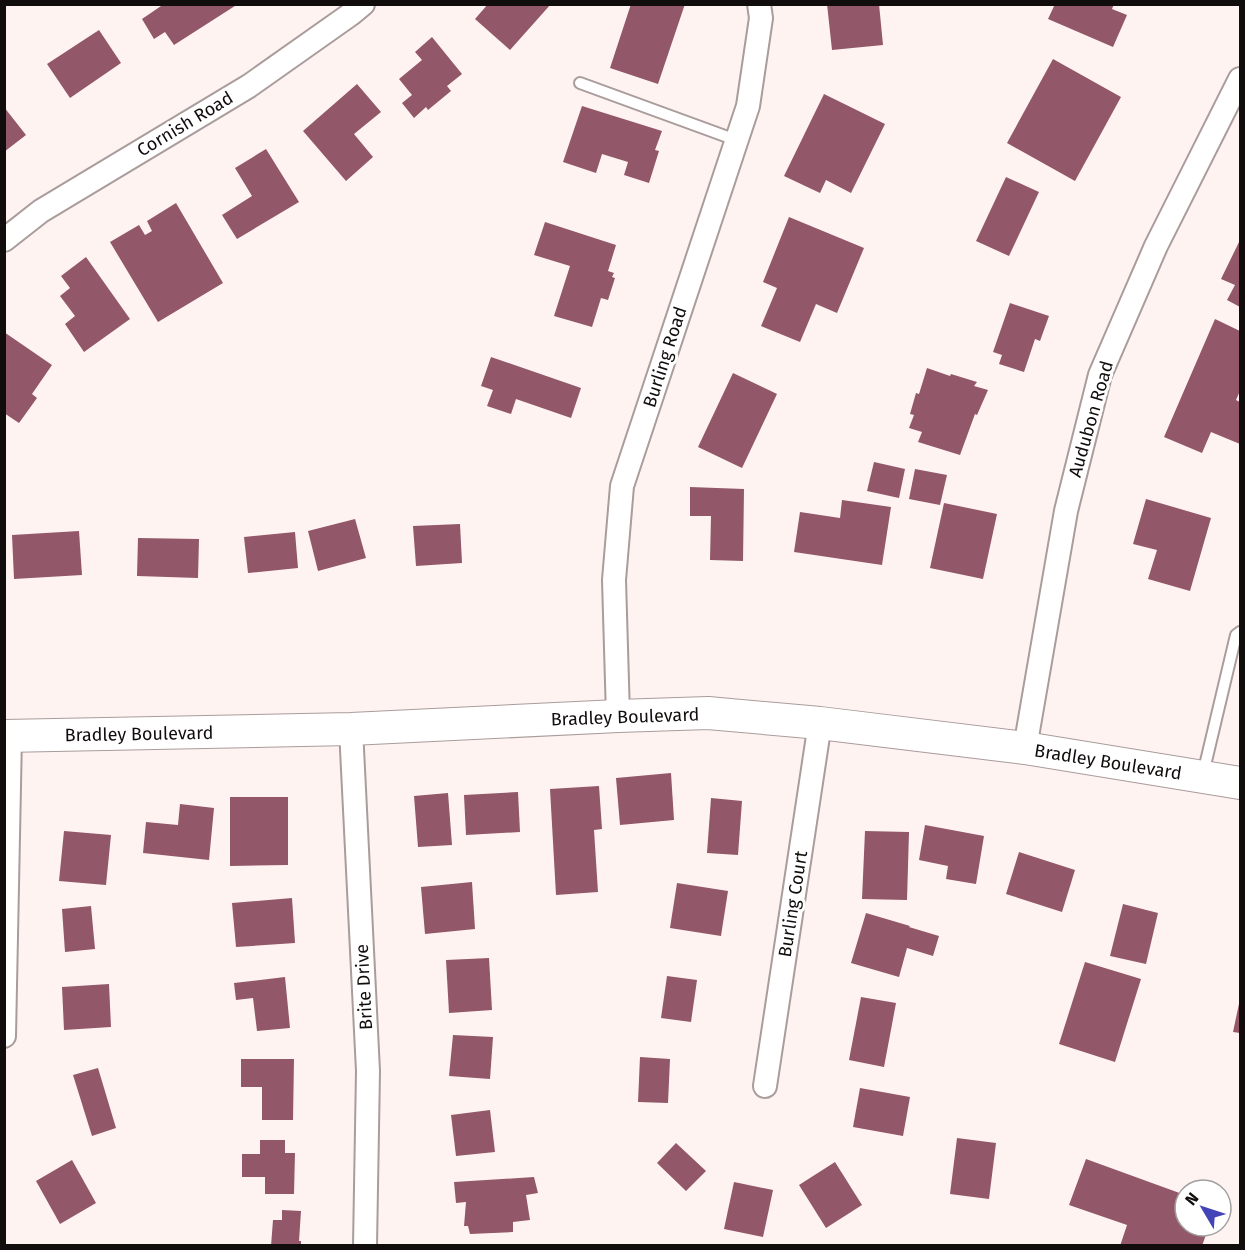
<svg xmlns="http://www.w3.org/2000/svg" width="1245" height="1250" font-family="'Fira Sans',sans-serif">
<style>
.building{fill:#925769}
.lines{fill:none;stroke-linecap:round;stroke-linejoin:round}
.service-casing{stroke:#a99c9b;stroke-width:14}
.minor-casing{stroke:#a99c9b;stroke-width:26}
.secondary-casing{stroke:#a99c9b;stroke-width:34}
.service{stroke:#fff;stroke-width:10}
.minor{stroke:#fff;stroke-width:22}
.secondary{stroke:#fff;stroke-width:32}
.labels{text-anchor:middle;stroke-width:6;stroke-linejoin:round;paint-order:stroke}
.street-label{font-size:18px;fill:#120d0d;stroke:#fff}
</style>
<rect width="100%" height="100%" fill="#fff3f2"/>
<g class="building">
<path d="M164,4H238L174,45L165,32L154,39L142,19Z"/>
<path d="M488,4H551L510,50L475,19Z"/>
<path d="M631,4H685L658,84L610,68Z"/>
<path d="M827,4H879L883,45L832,50Z"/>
<path d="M1055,4H1114L1112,9L1127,15L1113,47L1048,19Z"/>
<path d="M99,30L121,63L70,98L47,64Z"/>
<path d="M432,37L462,74L447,86L451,91L428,110L426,107L414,118L402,103L412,95L399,79L422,60L415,52Z"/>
<path d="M1053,59L1121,97L1075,181L1007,143Z"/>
<path d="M357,84L381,112L354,134L373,157L346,181L303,131Z"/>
<path d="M824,94L885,124L851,193L826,180L820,193L784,176Z"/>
<path d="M582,106L662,131L655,150L659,151L649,183L624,175L628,162L602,154L596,173L563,162Z"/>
<path d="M4,107L26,135L4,152Z"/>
<path d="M266,149L299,202L237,239L222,215L252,196L235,168Z"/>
<path d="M1006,177L1039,192L1009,256L976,241Z"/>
<path d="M176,203L223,283L158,322L110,242L139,225L145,235L152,231L147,221Z"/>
<path d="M789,217L864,248L837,313L816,304L800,342L761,326L777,288L763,282Z"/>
<path d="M545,222L616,245L608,271L614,273L612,277L615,278L608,300L601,298L592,327L554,316L570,266L534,255Z"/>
<path d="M1240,240V307L1227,300L1235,285L1221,279Z"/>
<path d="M86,257L130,319L84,352L65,324L75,316L60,296L70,288L61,276Z"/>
<path d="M1010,303L1049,316L1040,341L1035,339L1024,372L999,364L1002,355L993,352Z"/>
<path d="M1215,319L1240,331V391L1236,400L1240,402V444L1211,432L1202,453L1164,437Z"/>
<path d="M4,332L52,365L32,394L37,398L19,423L4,413Z"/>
<path d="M491,357L581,388L571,418L516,399L511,414L487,406L493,390L481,386Z"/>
<path d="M927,368L950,376L951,374L977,382L974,386L988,390L977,415L975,414L960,455L918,442L922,432L909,428L914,415L910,414L916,393L919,394Z"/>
<path d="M733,373L777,394L742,468L698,447Z"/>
<path d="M874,462L905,469L899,498L867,491Z"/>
<path d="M915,469L947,475L940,505L909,499Z"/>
<path d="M690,487L744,489L743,561L710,560L711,516H690Z"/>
<path d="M1146,499L1211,518L1190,591L1148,579L1157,550L1133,544Z"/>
<path d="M842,500L891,507L882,565L794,552L800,512L840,518Z"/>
<path d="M944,503L997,514L983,579L930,568Z"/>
<path d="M355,519L366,558L318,571L308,531Z"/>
<path d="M460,524L462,563L416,566L413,526Z"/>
<path d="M79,531L82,575L14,579L12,535Z"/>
<path d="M295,532L298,568L248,573L244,537Z"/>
<path d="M138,538L199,539L198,578L137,576Z"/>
<path d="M671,773L674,820L620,825L616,778Z"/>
<path d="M599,786L602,829L594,830L598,892L556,895L550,789Z"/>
<path d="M518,792L520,832L466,835L464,795Z"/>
<path d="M448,793L452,845L418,847L414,796Z"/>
<path d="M230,797H288V865L230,866Z"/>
<path d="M711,798L742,801L738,855L707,853Z"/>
<path d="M180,804L214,808L209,860L143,853L146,822L178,825Z"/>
<path d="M925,825L984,836L976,884L946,879L948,866L919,860Z"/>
<path d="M64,831L111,835L106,885L59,881Z"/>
<path d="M865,831L909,832L907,900L862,899Z"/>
<path d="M1019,852L1075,870L1062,912L1006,894Z"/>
<path d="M472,882L475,929L425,934L421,887Z"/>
<path d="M677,883L728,891L721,936L670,928Z"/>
<path d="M292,898L295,943L236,947L232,903Z"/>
<path d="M1123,904L1158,913L1146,964L1110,956Z"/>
<path d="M91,906L95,949L65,952L62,909Z"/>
<path d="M866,913L910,926L909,927L939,936L933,956L907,948L899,977L851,963Z"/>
<path d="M489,958L492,1010L449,1013L446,960Z"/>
<path d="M1085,962L1141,979L1115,1062L1059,1044Z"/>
<path d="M667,976L697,980L691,1022L661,1018Z"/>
<path d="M285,977L290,1028L257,1031L253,998L236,1000L234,983Z"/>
<path d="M109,984L111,1027L64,1030L62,987Z"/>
<path d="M861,997L896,1003L884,1067L849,1060Z"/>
<path d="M1240,999V1033L1233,1032Z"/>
<path d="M453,1035L493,1037L490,1079L449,1076Z"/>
<path d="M640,1057L670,1059L668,1103L638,1102Z"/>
<path d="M241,1059H294L293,1120H262V1087H241Z"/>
<path d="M98,1068L116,1128L92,1136L73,1075Z"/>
<path d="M860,1088L910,1097L903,1136L853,1127Z"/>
<path d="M490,1110L495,1152L456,1156L451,1115Z"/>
<path d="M957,1138L996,1143L989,1199L950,1194Z"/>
<path d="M260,1140H285V1153H295L294,1194H265V1177H242V1154H260Z"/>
<path d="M676,1143L706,1171L686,1191L657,1163Z"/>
<path d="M1086,1159L1185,1195V1226H1209L1202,1246H1120L1127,1225L1069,1205Z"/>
<path d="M72,1160L96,1203L60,1224L36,1181Z"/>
<path d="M835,1162L862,1205L826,1228L799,1185Z"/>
<path d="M534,1177L538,1193L526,1195L530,1220L513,1222V1232L470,1234L468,1226H464L466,1202L456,1203L454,1182Z"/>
<path d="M734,1182L773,1190L763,1237L724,1229Z"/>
<path d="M282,1210L301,1211L299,1241H301V1246H271L273,1220H282Z"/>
</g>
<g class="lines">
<defs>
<g id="service">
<path d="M580,83L736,140"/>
<path d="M1203,774L1236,635L1240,632"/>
</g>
<g id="minor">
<path d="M4,240L41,211L249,86L351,14L363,4"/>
<path d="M618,716L614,580L622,486L748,106L761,18L759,4"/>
<path d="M351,729L368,1071L365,1246"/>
<path d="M1025,748L1066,511L1100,375L1156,246L1240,79"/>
<path d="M4,1036L10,736"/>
<path d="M765,1086L820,723"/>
</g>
<path id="secondary" d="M4,736L351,729L618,716L708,713L820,723L1025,748L1240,783"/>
</defs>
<use href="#service" class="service-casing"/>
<use href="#minor" class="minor-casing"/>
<use href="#secondary" class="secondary-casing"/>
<use href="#service" class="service"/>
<use href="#minor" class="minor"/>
<use href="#secondary" class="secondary"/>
</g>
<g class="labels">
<g class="street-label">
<text transform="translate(185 124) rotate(-31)" y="6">Cornish Road</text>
<text transform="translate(665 357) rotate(-72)" y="6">Burling Road</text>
<text transform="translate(1091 419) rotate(-74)" y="6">Audubon Road</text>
<text transform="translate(625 717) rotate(-2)" y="6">Bradley Boulevard</text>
<text transform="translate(139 734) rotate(-1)" y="6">Bradley Boulevard</text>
<text transform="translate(1108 762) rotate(9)" y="6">Bradley Boulevard</text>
<text transform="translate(793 904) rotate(-81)" y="6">Burling Court</text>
<text transform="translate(364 987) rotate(-93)" y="6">Brite Drive</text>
</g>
</g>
<rect width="1245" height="1250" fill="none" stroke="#120d0d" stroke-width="12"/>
<g transform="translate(1203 1208) rotate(309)"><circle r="28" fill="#ffffff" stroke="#a09e9e" stroke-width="1.5"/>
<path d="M0-4.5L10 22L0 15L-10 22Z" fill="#4444b9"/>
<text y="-9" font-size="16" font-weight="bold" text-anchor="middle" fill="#120d0d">N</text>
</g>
</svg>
